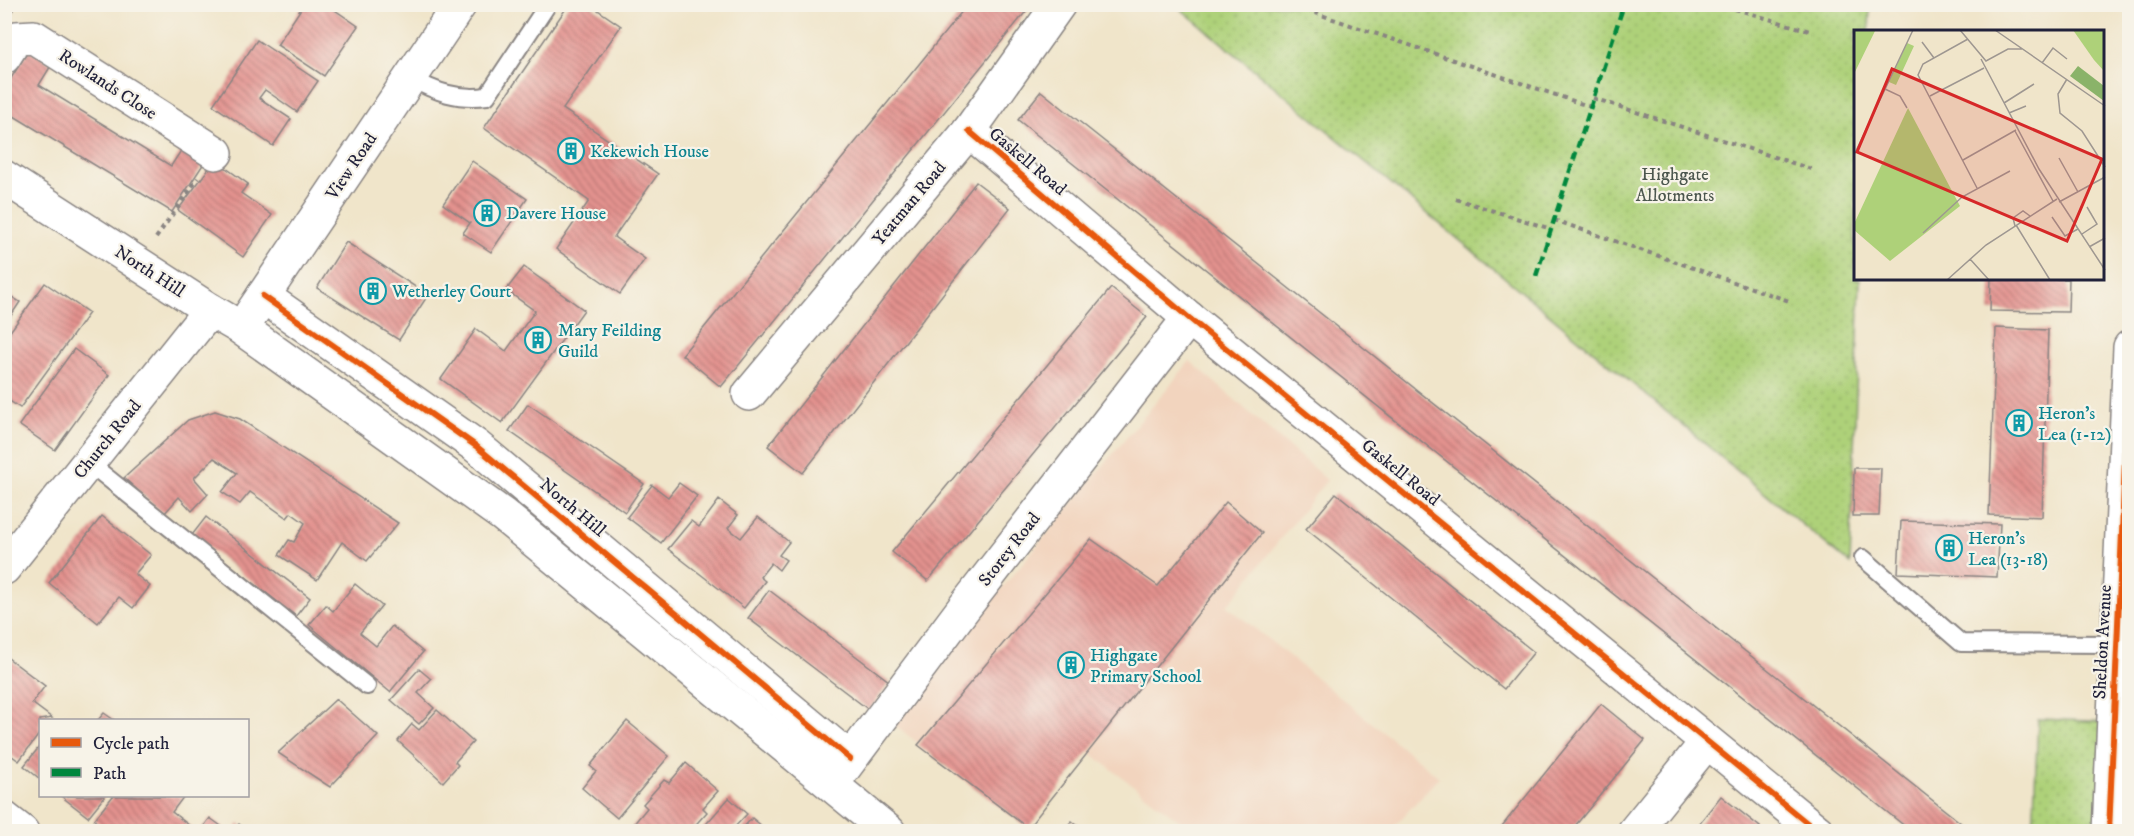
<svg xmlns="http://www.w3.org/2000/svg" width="2134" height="836" font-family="'IM FELL DW Pica',serif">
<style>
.built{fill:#f2d4be}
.grass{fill:url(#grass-dots);stroke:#687a5a;stroke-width:1.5}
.building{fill:url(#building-back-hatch)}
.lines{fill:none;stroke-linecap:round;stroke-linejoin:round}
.service-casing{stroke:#898482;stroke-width:20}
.minor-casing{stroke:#898482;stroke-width:36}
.secondary-casing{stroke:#898482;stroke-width:36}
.path{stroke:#898482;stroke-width:4;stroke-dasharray:4.5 4.5;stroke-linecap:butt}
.service{stroke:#fff;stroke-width:16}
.minor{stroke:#fff;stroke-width:33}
.secondary{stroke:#fff;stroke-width:33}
.quiet{stroke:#00873e;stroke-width:4.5;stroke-dasharray:9 4.5;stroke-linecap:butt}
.cycleway-casing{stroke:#f7f3e8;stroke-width:10}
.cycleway{stroke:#e8590c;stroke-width:6}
.labels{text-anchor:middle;stroke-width:4.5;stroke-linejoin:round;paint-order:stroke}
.street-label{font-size:18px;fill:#22223b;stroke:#f7f3e8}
.culture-label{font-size:18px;fill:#0d838f;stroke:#f7f3e8;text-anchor:start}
.park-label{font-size:18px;fill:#4c574e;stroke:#f7f3e8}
.inset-road{fill:none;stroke:#9e9791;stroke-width:1.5}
.view{fill:#d62828;fill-opacity:0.15;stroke:#d62828;stroke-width:3}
.inset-edge{fill:none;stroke:#22223b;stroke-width:3}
</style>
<defs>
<pattern id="grass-dots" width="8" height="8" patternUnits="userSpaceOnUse" patternTransform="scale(1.5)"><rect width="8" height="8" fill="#aed179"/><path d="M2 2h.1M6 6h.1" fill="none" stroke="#95b36a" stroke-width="1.8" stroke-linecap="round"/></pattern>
<pattern id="building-back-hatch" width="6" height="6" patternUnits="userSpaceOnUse" patternTransform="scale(1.5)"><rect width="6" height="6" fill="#e3928e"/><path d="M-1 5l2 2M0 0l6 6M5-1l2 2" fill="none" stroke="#b87775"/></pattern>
</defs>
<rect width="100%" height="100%" fill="#f7f3e8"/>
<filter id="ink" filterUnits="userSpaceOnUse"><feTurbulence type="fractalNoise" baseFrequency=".0167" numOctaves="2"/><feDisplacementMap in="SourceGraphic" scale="12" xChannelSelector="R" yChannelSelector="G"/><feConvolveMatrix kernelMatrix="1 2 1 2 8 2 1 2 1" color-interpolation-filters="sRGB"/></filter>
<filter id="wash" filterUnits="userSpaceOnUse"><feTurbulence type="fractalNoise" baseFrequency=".008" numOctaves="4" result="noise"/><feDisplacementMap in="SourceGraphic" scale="24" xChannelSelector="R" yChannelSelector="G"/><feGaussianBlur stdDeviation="1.35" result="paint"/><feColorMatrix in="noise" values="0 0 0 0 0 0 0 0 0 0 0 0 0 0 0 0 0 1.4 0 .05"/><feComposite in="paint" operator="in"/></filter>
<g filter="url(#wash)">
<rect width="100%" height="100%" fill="#f0e5ca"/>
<path class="built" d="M1190,361L1327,480L1227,606L1439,777L1390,831H1193L1089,752L1028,828L891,722Z"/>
<g class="grass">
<path d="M1176,5H1870L1869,31L1855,32V279H1860L1850,564Z"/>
<path d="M2038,719L2113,722L2109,831L2033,832Z"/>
</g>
<g id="blocks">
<g class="building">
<path d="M304,4H326L358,26L324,76L277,45Z"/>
<path d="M569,4H589L621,26L563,109L658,174L614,237L645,259L620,294L556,249L589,201L484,128Z"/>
<path d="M968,4H1032L721,387L682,355Z"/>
<path d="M4,5L13,10L4,24Z"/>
<path d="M257,40L318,81L297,112L265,90L259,98L291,119L273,146L213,105Z"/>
<path d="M29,50L52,64L39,85L171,166L184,146L206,160L172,212L4,110V89Z"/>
<path d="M1041,91L1971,831H1911L1018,120Z"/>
<path d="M215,160L248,184L241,193L272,215L243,257L178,210Z"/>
<path d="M472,161L527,199L491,252L463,233L470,223L443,204Z"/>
<path d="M976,182L1010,208L803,473L768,446Z"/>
<path d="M346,242L428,295L399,340L317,288Z"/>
<path d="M524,267L584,310L502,423L441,379L476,329L506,351L535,311L506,290Z"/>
<path d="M1991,279H2069L2068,312L1990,311Z"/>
<path d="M45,283L89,313L20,408L4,397V340Z"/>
<path d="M1111,288L1147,317L928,581L892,552Z"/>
<path d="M4,292L20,302L4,326Z"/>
<path d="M1996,328L2048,330L2042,517L1989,515Z"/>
<path d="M74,349L109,375L55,450L19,425Z"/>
<path d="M528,404L644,484L625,512L509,431Z"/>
<path d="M215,411L240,419L398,523L367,561L342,542L317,580L279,555L289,540L294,542L305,523L291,513L287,518L250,492L240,504L222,492L237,473L214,458L194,478L208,494L192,511L179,497L164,514L124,478L188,420Z"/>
<path d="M1854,468H1881L1879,516H1853Z"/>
<path d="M679,483L697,496L661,543L627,517L652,485L668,497Z"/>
<path d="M1336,493L1534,652L1504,689L1306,529Z"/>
<path d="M719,500L738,515L728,528L741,538L758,517L789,542L779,555L786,560L779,570L771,563L760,577L765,581L744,608L668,549L691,521L699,527Z"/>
<path d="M1226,502L1262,533L1028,828L918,745L1091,539L1158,586Z"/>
<path d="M102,516L151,555L135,574L150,586L133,608L119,597L98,623L49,583Z"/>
<path d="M206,517L310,598L296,616L192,535Z"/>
<path d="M1901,521L2000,524L1997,577L1898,573Z"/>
<path d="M355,584L382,606L360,633L376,646L392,626L423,652L390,692L309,625L326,605L333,611Z"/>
<path d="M769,590L890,682L869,710L748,618Z"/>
<path d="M4,655L45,686L32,703L52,718L40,720V733L19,761L4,750Z"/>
<path d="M419,669L431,679L418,693L434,708L419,724L391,700Z"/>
<path d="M336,699L378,736L330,787L278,753Z"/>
<path d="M1601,704L1645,740L1571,831H1498Z"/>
<path d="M437,710L473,742L455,762L458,765L443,782L398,741L412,724L419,730Z"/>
<path d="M104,713L114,720H98Z"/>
<path d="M627,721L669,756L617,818L582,788L596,771L590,766Z"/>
<path d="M40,746V779L24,766Z"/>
<path d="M686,763L718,791L703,808L707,812L690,831H639L632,826L647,808L643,804L664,780L669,783Z"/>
<path d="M61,796H105L88,817Z"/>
<path d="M113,796H184L172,812L194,829L192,831H108L94,820Z"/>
<path d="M1721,796L1760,827L1757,831H1693Z"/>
<path d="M729,798L747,814L731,831H700Z"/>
<path d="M210,818L228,831H200Z"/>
<path d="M752,818L768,831H740Z"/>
<path d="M1072,821L1084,831H1062Z"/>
<path d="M239,824L249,831H234Z"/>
</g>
</g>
</g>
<g filter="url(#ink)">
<use href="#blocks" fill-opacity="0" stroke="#898482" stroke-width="1.5"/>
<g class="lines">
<defs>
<g id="service">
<path d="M410,78C436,92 458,100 487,96L548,4"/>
<path d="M89,463L367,686"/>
<path d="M1863,558L1961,643L2118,644"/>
</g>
<g id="minor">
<path d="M4,57L16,38L34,37L216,153"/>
<path d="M969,131L1189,318L1818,832"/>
<path d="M263,296L476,446L850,759"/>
<path d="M251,314L460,4"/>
<path d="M749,394L969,131L1059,4"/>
<path d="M4,568L210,310"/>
<path d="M838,776L963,609L1189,318"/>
<path d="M4,818L22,832"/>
<path d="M1634,832L1706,743"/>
<path d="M2109,832L2130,347"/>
</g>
<path id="secondary" d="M4,177L210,310L241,328L503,515L889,832"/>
</defs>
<use href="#service" class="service-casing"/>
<use href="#minor" class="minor-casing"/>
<use href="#secondary" class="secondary-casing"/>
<g class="path">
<path d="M1289,4L1591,107"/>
<path d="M1718,4L1813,32"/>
<path d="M1593,98L1814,170"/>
<path d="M1456,199L1551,229"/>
<path d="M1554,220L1792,302"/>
<path d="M156,238L198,178"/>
</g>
<use href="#service" class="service"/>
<use href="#minor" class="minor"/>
<use href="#secondary" class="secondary"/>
<path class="quiet" d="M1536,276L1624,4"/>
<defs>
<g id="cycleway">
<path d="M969,131L1189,318L1818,832"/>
<path d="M263,296L476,446L850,759"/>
<path d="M2109,832L2130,347"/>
</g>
</defs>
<use href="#cycleway" class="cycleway-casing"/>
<use href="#cycleway" class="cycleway"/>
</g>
</g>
<defs>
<symbol id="building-ring" viewBox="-11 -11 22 22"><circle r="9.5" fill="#f7f3e8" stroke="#0f9aa8" stroke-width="1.5"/><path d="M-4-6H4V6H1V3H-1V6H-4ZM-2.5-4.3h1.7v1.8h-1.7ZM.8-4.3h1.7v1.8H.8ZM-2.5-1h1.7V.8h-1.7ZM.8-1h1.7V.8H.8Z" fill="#0f9aa8"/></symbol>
</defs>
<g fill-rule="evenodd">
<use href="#building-ring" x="556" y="136" width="30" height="30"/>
<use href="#building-ring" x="472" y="198" width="30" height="30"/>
<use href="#building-ring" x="358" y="276" width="30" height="30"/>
<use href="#building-ring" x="523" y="325" width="30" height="30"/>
<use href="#building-ring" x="2004" y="408" width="30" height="30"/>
<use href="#building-ring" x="1934" y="533" width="30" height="30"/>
<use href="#building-ring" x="1056" y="650" width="30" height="30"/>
</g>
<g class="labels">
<g class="street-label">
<text transform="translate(108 84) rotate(33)" y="6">Rowlands Close</text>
<text transform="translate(1028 161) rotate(40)" y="6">Gaskell Road</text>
<text transform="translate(351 166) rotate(-56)" y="6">View Road</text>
<text transform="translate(909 203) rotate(-50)" y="6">Yeatman Road</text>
<text transform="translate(150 271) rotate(33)" y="6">North Hill</text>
<text transform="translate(107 439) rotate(-51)" y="6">Church Road</text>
<text transform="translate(1401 472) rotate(39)" y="6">Gaskell Road</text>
<text transform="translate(573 507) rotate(40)" y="6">North Hill</text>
<text transform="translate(1009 549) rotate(-52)" y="6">Storey Road</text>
<text transform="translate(2102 642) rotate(-87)" y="6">Sheldon Avenue</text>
</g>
<g class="culture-label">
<text x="590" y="157">Kekewich House</text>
<text x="506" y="219">Davere House</text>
<text x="392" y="297">Wetherley Court</text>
<text x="558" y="336">Mary Feilding<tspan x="558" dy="21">Guild</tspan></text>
<text x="2038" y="419">Heron's<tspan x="2038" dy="21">Lea (1-12)</tspan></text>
<text x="1968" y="544">Heron's<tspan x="1968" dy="21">Lea (13-18)</tspan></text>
<text x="1090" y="661">Highgate<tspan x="1090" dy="21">Primary School</tspan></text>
</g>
<g class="park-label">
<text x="1675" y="180">Highgate<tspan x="1675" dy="21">Allotments</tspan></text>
</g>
</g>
<g transform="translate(1854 30)">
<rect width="250" height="250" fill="#f0e5ca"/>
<path d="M0,0L21,1L0,44ZM53,13L60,16L42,55L35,52ZM54,78L106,176L36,231L0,200V194Z" fill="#aed179"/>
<path d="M224,36L250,56V71L216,46Z" fill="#8ab369"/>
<path d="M219,0H250V41L240,30Z" fill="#aed179"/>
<path class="inset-road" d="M106,0L132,31L154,19H168M141,0L251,76M114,9L69,34L64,45L123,158M68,12L80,28M127,29L185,139L251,240M188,33L199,18L213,29M213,49L204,64L206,83L228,101L251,137M31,59L46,66L53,78M76,66L130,38M150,73L180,54M155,83L172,76M161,101L199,171M0,125L59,0M205,128L224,162M109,130L162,100M205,172L251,147M198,187L211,206L224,199M162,195L196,250M161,196L159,188L169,181L176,186M69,203L108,167L156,141M228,204L243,194L233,177M235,217L251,208M116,229L135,250M93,250L132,215L203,169"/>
<path class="view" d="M38,39L248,129L213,211L3,122Z"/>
<rect width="250" height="250" class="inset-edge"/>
</g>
<rect width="2134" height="836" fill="none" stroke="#f7f3e8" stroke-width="24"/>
<rect x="39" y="719" width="210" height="78" fill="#f7f3e8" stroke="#a29fa3" stroke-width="1.5"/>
<rect x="51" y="738" width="30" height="9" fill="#e8590c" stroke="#a29fa3" stroke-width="1.5"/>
<text x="93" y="749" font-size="18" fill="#22223b">Cycle path</text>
<rect x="51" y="768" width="30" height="9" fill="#00873e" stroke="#a29fa3" stroke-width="1.5"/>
<text x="93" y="779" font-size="18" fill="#22223b">Path</text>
</svg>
